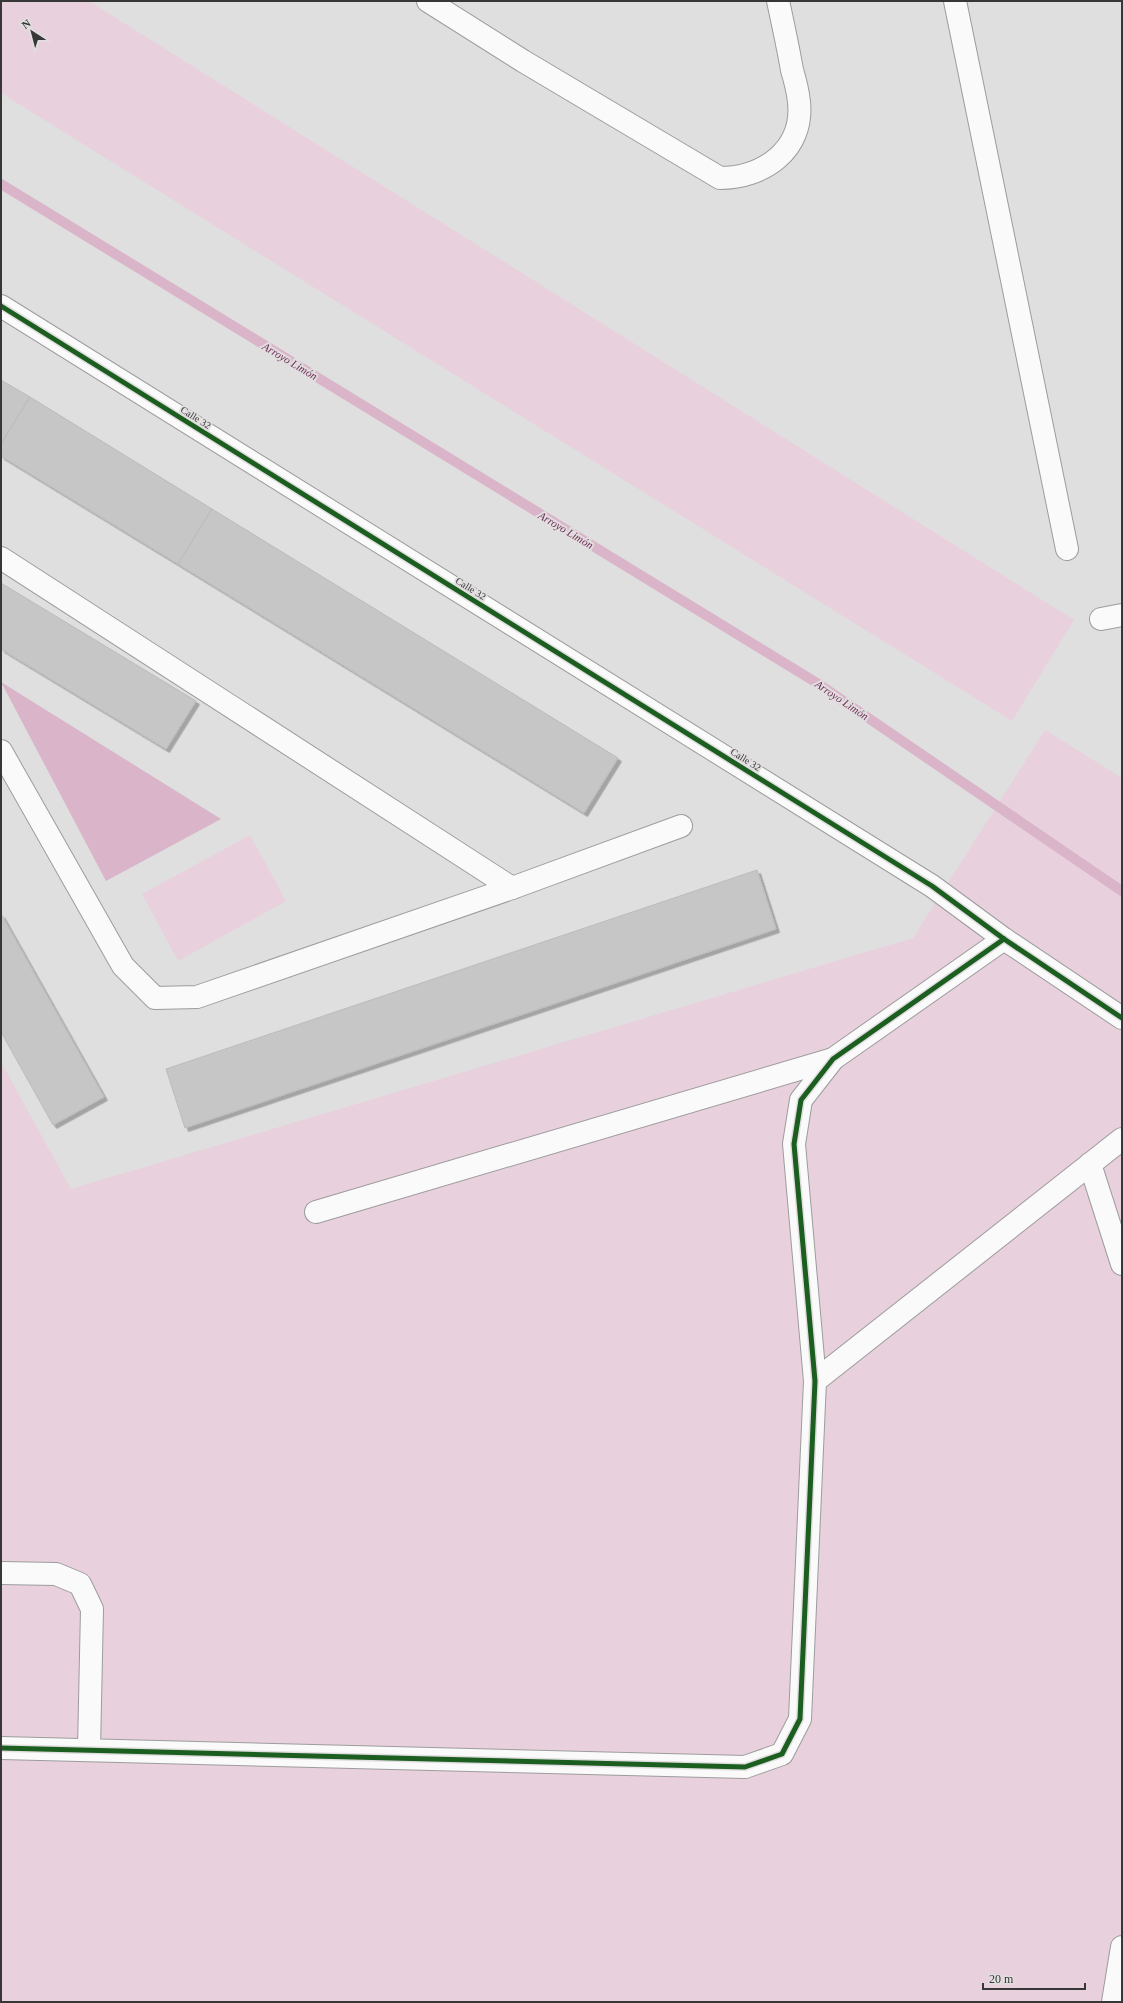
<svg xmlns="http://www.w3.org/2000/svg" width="1123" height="2003" font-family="Georgia,serif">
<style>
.green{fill:#e8d0dd}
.water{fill:#dab4c9}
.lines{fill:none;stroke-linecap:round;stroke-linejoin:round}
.stream{stroke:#dab4c9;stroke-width:10}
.building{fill:#c7c6c6;stroke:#bcbbbb;filter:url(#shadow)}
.street-casing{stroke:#9d9c9c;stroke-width:24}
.street{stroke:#fafafa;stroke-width:22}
.cycleway-casing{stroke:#e1dedf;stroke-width:8}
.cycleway{stroke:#1b5e20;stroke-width:5}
.labels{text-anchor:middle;stroke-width:4;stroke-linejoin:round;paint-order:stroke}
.street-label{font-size:10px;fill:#383737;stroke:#e1dedf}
.water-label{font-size:11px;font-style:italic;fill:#6e2e56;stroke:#e1dedf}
</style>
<defs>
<filter id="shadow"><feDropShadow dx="3.5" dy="3.5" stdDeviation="0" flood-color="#0004"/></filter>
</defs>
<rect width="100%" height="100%" fill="#e0dfdf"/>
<g class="green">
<path d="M1,1H89L1074,620L1012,721L1,93Z"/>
<path d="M1045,730L1122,778V2002H1V1062L71,1189L913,938Z"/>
<path d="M250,835L286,901L178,961L142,894Z"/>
</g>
<path class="water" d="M1,682L221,819L106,881Z"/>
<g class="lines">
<path class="stream" d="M1,184L817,683L1122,891"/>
</g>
<g class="building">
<path d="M1,380L30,397L1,444Z"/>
<path d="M30,397L212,509L178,564L1,456V444Z"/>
<path d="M212,509L618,758L584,813L178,564Z"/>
<path d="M1,583L196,701L166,749L1,649Z"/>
<path d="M757,870L776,929L185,1128L166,1069Z"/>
<path d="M1,914L104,1097L53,1125L1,1032Z"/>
</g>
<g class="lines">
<defs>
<g id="street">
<path d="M428,1L523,61L720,178C763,178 804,150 799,102C798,92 795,80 792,70C788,47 783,24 778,1"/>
<path d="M955,1L1067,549"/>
<path d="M1,306L932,886L1004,939L1122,1018"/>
<path d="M1,558L512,888"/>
<path d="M1101,619L1122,615"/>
<path d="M1,751L123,966L155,998L197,997L512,888L681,826"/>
<path d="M1090,1164L1122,1264"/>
<path d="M316,1212L833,1059"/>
<path d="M815,1381L1122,1139"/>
<path d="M1,1573L56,1574L80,1584L92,1609L89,1749"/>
<path d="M1,1748L745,1767L782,1754L800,1719L815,1381L794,1144L801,1100L833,1059L1004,939"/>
<path d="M1113,2002L1122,1947"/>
</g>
</defs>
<use href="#street" class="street-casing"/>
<use href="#street" class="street"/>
<defs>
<g id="cycleway">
<path d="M1,306L932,886L1004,939L1122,1018"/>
<path d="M1,1748L745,1767L782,1754L800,1719L815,1381L794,1144L801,1100L833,1059L1004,939"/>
</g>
</defs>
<use href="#cycleway" class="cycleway-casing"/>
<use href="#cycleway" class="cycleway"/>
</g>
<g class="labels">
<g class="street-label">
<text transform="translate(196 417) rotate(32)" y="4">Calle 32</text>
<text transform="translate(471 588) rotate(32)" y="4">Calle 32</text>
<text transform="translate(746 759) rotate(32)" y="4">Calle 32</text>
</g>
<g class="water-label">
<text transform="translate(290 361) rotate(31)" y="4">Arroyo Limón</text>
<text transform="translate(566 530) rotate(31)" y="4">Arroyo Limón</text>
<text transform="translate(842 700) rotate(34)" y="4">Arroyo Limón</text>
</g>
</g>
<rect width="1123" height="2003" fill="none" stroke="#383737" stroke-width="4"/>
<g transform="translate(32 32) rotate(324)" stroke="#e1dedf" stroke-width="3" paint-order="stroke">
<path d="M0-3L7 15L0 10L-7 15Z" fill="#383737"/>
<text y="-6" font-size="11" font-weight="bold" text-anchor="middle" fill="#383737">N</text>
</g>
<path d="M983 1983v6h102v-6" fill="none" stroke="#383737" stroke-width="2"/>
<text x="989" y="1983" font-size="12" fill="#383737" stroke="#e1dedf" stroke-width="3" paint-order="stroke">20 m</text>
</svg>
